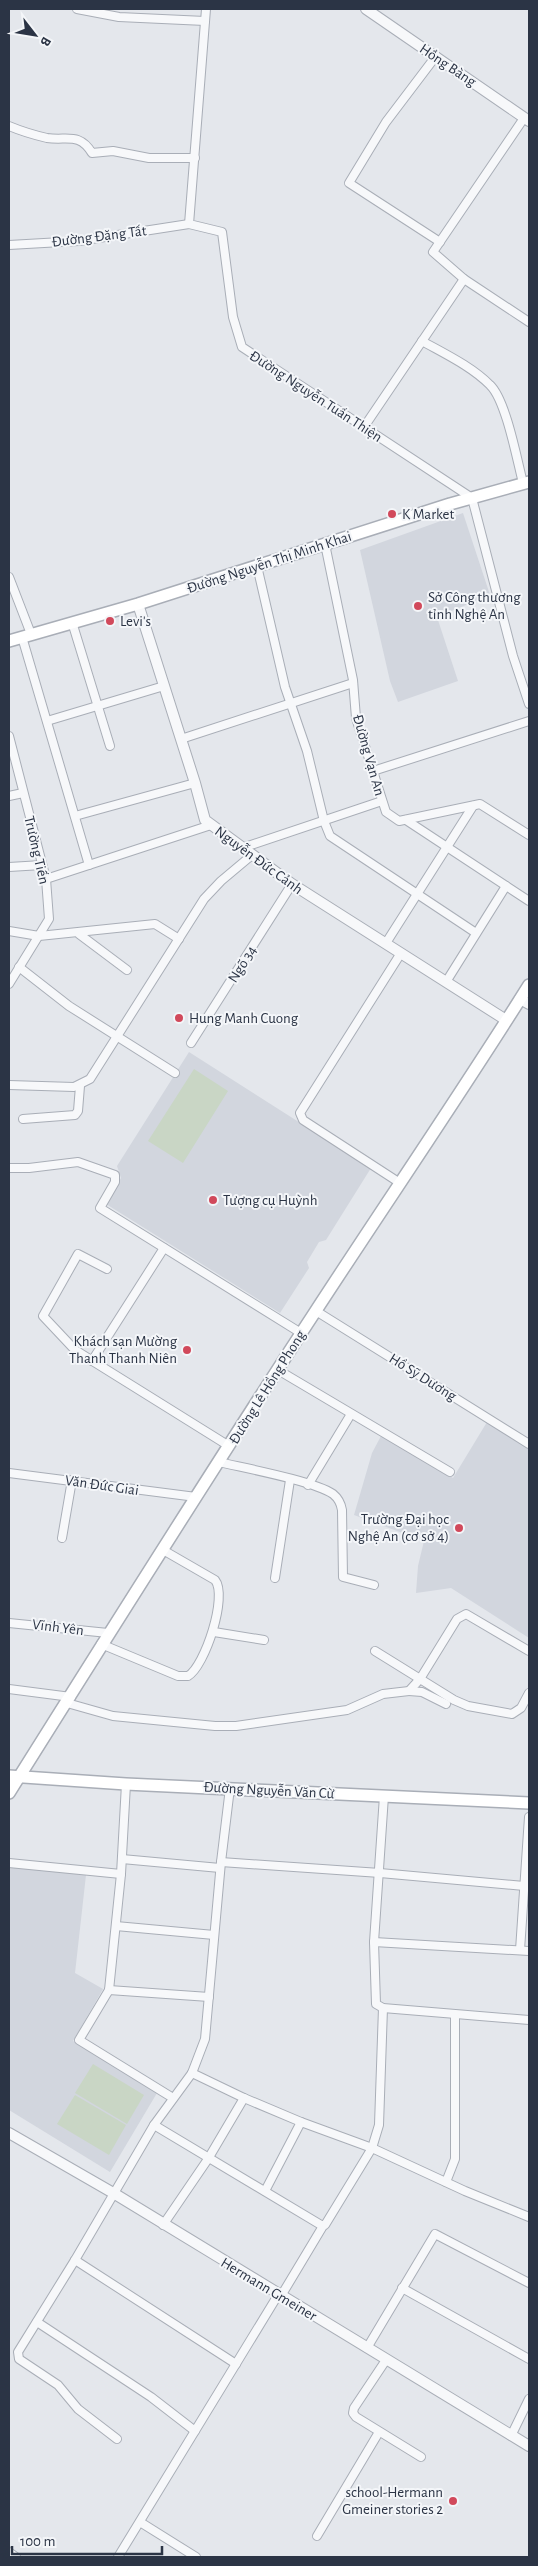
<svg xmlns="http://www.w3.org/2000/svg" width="538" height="2566" font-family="'Alegreya Sans',sans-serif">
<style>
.built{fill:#d2d6de}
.green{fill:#c9d6c5}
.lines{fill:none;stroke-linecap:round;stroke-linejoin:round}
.minor-casing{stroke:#a9aeb7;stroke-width:10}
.tertiary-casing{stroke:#a9aeb7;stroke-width:12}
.secondary-casing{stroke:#a9aeb7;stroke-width:14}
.minor{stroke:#f7f8fa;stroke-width:8}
.tertiary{stroke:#f7f8fa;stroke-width:10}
.secondary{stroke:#fff;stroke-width:11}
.poi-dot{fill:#d1495b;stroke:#f4f6f9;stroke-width:2}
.labels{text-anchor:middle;stroke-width:4;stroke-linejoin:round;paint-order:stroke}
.street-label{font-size:15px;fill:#2b3445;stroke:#f4f6f9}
.poi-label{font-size:15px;fill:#2b3445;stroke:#f4f6f9;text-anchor:start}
</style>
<rect width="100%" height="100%" fill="#e4e7ec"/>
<g class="built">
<path d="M463,513L490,595L437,617L458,681L398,702L390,681L360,550Z"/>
<path d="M189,1052L371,1168L326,1240L319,1242L307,1262L309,1268L280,1313L106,1204L121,1178L117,1166Z"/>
<path d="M487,1422L529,1449V1638L451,1588L416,1593L418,1566L424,1541L354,1515L372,1453L381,1436L453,1478Z"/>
<path d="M9,1866L86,1875L75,1973L103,1989L73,2041L157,2093L110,2172L9,2110Z"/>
</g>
<g class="green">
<path d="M194,1069L228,1091L183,1163L148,1141Z"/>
<path d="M93,2064L144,2095L127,2124L75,2093Z"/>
<path d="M75,2095L126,2125L109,2155L57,2124Z"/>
</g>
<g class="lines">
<defs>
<g id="minor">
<path d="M77,9L119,17L205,21"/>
<path d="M206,9L189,224L222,232L233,317L242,347L472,498L513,656L529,704"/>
<path d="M436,56L386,122L349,183L440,242"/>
<path d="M524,118L433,252L464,279L529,322"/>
<path d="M9,126C21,131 34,135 47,138C67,141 79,132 92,153L113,151L149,158H195"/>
<path d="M9,245L79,241L189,224"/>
<path d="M422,341C445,354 471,366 490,385C506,400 517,460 523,483"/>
<path d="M364,427L464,279"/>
<path d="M325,544L353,680L356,718L386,812L399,821L480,804L529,835"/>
<path d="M257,566L285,687L307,751L324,821L330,836L476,933"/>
<path d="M9,577L31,634"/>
<path d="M72,622L110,746"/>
<path d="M22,637L89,865"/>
<path d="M47,721L164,686"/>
<path d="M9,736L46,879L49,919L9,984"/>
<path d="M181,739L353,683"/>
<path d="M373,771L529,721"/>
<path d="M9,796L23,793"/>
<path d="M75,816L195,783"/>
<path d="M406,820L529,901"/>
<path d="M242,848L382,801"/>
<path d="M9,867L42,865"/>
<path d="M46,879L211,825"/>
<path d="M9,931L39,936L155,924L179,939"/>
<path d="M79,934L127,970"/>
<path d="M386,943L473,806"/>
<path d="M19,967L69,1006L175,1073"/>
<path d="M446,982L506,886"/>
<path d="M191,1043L292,884"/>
<path d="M9,1085L74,1087L90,1079L204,899L221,881L252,855"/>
<path d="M23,1119L75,1115L78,1111L80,1086"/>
<path d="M9,1168H29L78,1162L115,1175V1182L100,1208L301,1333"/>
<path d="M400,1183L303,1120L300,1113L401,953"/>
<path d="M107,1269L78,1254L43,1316L75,1350L229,1446"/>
<path d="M316,1311L529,1444"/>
<path d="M92,1361L164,1248"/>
<path d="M278,1370L450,1472"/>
<path d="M219,1462C244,1468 314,1481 333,1494C338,1498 341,1504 342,1510L343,1577L374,1585"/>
<path d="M9,1473L196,1497"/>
<path d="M308,1485L351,1414"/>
<path d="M62,1538L72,1480"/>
<path d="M275,1578L290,1480"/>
<path d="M9,1623L108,1633"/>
<path d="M214,1632L264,1640"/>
<path d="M101,1644L178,1676H188C205,1666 228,1596 215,1580L163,1550"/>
<path d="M375,1651L454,1700L468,1706L512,1714L521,1708L529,1693"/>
<path d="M9,1689L71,1697"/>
<path d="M409,1691L422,1692L446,1704"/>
<path d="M67,1703L113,1716L215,1726H236L347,1710L383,1694L409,1691L420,1679L457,1619L466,1614L529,1651"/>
<path d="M126,1784L121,1874L109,1990L79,2040L173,2098"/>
<path d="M384,1796L374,1942L376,2004L383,2008L529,2020"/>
<path d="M122,1859L220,1868"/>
<path d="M221,1862L380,1873L524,1886"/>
<path d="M9,1863L121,1874"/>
<path d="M116,1926L214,1935"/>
<path d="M374,1942L529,1951"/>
<path d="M520,1950L529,1817"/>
<path d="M109,1990L209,1997"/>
<path d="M192,2073L244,2098L301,2122L372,2148L465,2191L529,2217"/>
<path d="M154,2125L321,2225H325L372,2148L379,2125L383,2008"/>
<path d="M446,2182L455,2159V2015"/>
<path d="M265,2191L301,2122"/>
<path d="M163,2225L208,2159L244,2098"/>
<path d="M75,2260L236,2364"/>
<path d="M402,2288L529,2359"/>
<path d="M281,2296L323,2226"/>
<path d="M37,2322L151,2397L195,2431"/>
<path d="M367,2348L435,2234L529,2283"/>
<path d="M386,2360L354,2408L353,2413L356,2417L421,2457"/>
<path d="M511,2436L529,2399"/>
<path d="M117,2439L78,2409L58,2385L19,2359L18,2352L75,2260L154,2125L192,2073L205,2039L221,1862L230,1788"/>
<path d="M140,2522L196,2557"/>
<path d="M317,2536L379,2432"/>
<path d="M9,2552L16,2557"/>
<path d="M118,2557L278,2295"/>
</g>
<g id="tertiary">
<path d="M366,9L529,121"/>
<path d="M138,604L195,783L205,820L292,884L506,1020"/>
<path d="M520,999L529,1004"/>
<path d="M9,2133L115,2194L529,2446"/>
</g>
<g id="secondary">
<path d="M9,641L138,604L450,504L529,482"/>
<path d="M9,1776L126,1784L529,1803"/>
<path d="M9,1793C110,1632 211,1471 315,1312C386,1203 460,1095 529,985"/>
</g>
</defs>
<use href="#minor" class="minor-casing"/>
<use href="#tertiary" class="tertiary-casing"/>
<use href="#secondary" class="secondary-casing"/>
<use href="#minor" class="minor"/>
<use href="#tertiary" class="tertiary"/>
<use href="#secondary" class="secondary"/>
</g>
<g class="poi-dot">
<circle cx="392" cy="514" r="5"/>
<circle cx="418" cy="606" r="5"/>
<circle cx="110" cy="621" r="5"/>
<circle cx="179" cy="1018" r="5"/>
<circle cx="213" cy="1200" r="5"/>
<circle cx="187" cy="1350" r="5"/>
<circle cx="459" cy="1528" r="5"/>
<circle cx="453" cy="2501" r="5"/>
</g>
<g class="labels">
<g class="street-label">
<text transform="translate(448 65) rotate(34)" y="5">Hồng Bàng</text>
<text transform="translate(99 236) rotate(-7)" y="5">Đường Đặng Tất</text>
<text transform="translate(316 396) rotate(33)" y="5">Đường Nguyễn Tuấn Thiện</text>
<text transform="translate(269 562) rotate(-18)" y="5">Đường Nguyễn Thị Minh Khai</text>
<text transform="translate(369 755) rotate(74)" y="5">Đường Vạn An</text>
<text transform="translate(37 850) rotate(77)" y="5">Trường Tiến</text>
<text transform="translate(259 860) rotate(36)" y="5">Nguyễn Đức Cảnh</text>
<text transform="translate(242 964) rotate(-58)" y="5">Ngõ 34</text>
<text transform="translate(423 1377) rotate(32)" y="5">Hồ Sỹ Dương</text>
<text transform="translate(267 1387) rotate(-58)" y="5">Đường Lê Hồng Phong</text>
<text transform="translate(102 1485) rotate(8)" y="5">Văn Đức Giai</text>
<text transform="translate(58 1627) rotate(7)" y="5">Vĩnh Yên</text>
<text transform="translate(269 1790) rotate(3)" y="5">Đường Nguyễn Văn Cừ</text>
<text transform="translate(269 2289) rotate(31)" y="5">Hermann Gmeiner</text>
</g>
<g class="poi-label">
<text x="402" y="519">K Market</text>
<text x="428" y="602">Sở Công thương<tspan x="428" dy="17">tỉnh Nghệ An</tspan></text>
<text x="120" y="626">Levi's</text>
<text x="189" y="1023">Hung Manh Cuong</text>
<text x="223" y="1205">Tượng cụ Huỳnh</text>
<text x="177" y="1346" text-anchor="end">Khách sạn Mường<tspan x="177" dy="17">Thanh Thanh Niên</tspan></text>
<text x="449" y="1524" text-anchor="end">Trường Đại học<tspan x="449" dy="17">Nghệ An (cơ sở 4)</tspan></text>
<text x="443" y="2497" text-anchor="end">school-Hermann<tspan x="443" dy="17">Gmeiner stories 2</tspan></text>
</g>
</g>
<rect width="538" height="2566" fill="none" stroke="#2b3445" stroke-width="20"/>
<g transform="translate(35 35) rotate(121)" stroke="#f4f6f9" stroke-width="4" paint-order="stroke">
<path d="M0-4L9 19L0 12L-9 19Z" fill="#2b3445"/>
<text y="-8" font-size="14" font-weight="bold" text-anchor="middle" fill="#2b3445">B</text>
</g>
<path d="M12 2546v8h150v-8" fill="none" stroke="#2b3445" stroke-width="2.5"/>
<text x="20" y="2546" font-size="15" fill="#2b3445" stroke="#f4f6f9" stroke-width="4" paint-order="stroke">100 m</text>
</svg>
